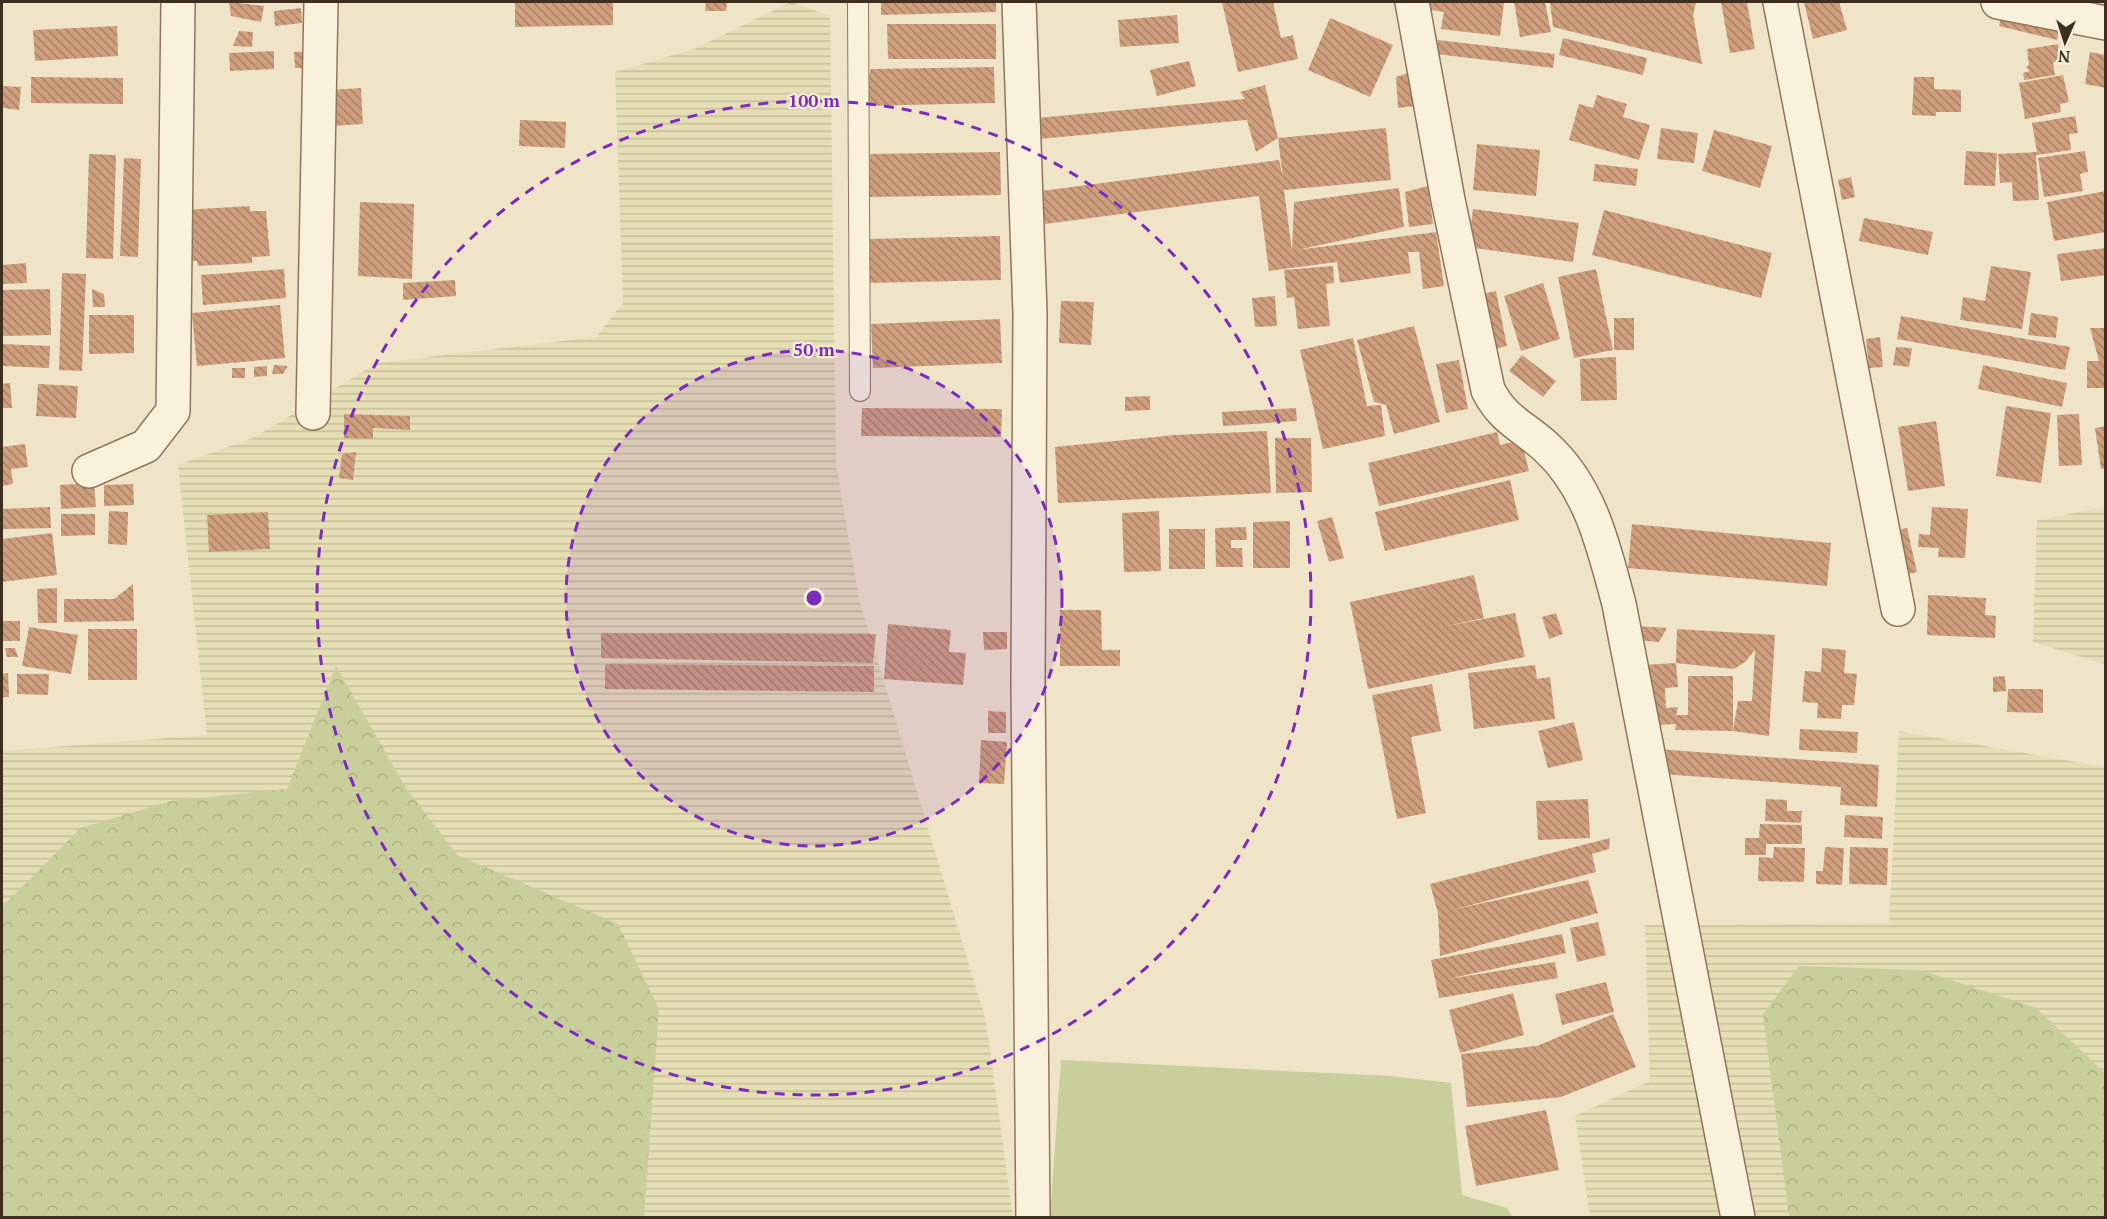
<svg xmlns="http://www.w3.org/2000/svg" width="2107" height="1219" font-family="'PT Serif',serif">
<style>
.farmland{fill:url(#farmland-rules)}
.green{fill:#c9cf9b}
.forest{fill:url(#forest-crowns)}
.building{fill:url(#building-back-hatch)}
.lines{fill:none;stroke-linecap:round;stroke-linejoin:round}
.lane-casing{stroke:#8d765c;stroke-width:22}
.street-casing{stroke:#8d765c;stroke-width:36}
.lane{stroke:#faf1dc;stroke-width:20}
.street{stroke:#faf1dc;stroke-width:33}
.ring{fill:none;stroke:#7b2cbf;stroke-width:3;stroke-dasharray:10 8}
.centre{fill:#7b2cbf;stroke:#f7eed8;stroke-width:3}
.ring-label{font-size:18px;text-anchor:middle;font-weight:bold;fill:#7b2cbf;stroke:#f7eed8;stroke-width:4.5;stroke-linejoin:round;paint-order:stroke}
</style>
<defs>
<pattern id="farmland-rules" width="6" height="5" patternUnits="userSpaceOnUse" patternTransform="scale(1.5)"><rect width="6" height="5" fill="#e6deb5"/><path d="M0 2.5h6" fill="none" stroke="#c6bf9b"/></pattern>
<pattern id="forest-crowns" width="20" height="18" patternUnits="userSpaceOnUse" patternTransform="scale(1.5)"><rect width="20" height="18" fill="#c9cf9b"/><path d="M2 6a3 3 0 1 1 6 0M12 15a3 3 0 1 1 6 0" fill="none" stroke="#aeb285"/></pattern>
<pattern id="building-back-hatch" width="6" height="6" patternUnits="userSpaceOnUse" patternTransform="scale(1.5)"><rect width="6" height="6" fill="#cf9f7d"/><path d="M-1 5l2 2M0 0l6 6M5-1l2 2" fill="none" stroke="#a98266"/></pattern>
</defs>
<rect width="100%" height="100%" fill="#f0e4c8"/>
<g class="farmland">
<path d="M791,2L830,16L836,464L859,599L986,1021L1013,1217L2,1218V751L207,735L178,465L255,437L377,363L596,337L623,303L615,72L694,49Z"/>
<path d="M2105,507H2106L2105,707L2104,664L2033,642L2037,520Z"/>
<path d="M1899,731L2105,767V1217H1590L1575,1116L1650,1081L1645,925L1889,923Z"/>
</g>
<path class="green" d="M1061,1060L1390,1076L1451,1083L1462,1195L1507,1208L1513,1217H1050Z"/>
<g class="forest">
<path d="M336,666L406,788L457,855L618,924L659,1009L644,1217H2V907L81,828L171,801L287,789Z"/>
<path d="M1799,966L1920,970L2036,1008L2105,1073V1217H1789L1763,1014Z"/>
</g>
<g class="building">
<path d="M229,2L264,6L261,22L231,16Z"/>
<path d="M515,2H613V25L515,27Z"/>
<path d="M706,2H727L726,11H705Z"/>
<path d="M881,2H996V12L881,15Z"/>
<path d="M1222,2H1273L1281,38L1293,35L1298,59L1238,72Z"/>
<path d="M1426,2H1504L1500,36L1441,29L1444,12L1425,9Z"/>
<path d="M1514,2H1545L1551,32L1520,37Z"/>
<path d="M1550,2H1696L1693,15L1702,64L1553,27Z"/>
<path d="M1721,2H1747L1755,49L1730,53Z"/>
<path d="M1804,2H1839L1847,30L1813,39Z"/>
<path d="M301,8L302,23L275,26L274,11Z"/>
<path d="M2003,8L2061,22L2057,40L1999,26Z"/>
<path d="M1177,15L1179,43L1120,47L1118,20Z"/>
<path d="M1330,18L1393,45L1370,97L1308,70Z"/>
<path d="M887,24H996V59H888Z"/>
<path d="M117,26L118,56L35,61L33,30Z"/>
<path d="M239,31L253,32L252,47L233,46Z"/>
<path d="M1563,38L1647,58L1643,75L1559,55Z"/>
<path d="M1438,40L1555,54L1553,68L1436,54Z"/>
<path d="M2058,44L2061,61L2053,62L2055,75L2024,80L2023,73L2030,71L2026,67L2029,65L2027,49Z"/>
<path d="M274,51V69L230,71L229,53Z"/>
<path d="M310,51L311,68H295L294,52Z"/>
<path d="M2090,52L2106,55V88L2085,84Z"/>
<path d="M1189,61L1196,86L1157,96L1150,70Z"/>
<path d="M994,67L995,103L858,106L871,69Z"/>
<path d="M1409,73L1415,106L1398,108L1396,77Z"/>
<path d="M2063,75L2069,102L2060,104L2061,112L2025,119L2019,83Z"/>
<path d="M31,77L123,78V104L31,103Z"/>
<path d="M1914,77H1934V89L1961,90V112H1936V116L1912,115Z"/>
<path d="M1265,85L1278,138L1386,128L1391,180L1284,190L1292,251L1294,202L1399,188L1404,227L1297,250L1436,232L1444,286L1423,289L1419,252H1408L1411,273L1340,283L1337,262L1269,271L1259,196L1045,224L1041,191L1279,160L1283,178L1278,138L1256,152L1247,120L1039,139L1037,118L1245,99L1240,92Z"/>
<path d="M2,86L21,87L19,110L2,108Z"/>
<path d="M361,88L363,124L332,126L330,90Z"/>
<path d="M1597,95L1627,104L1623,117L1650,125L1639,160L1569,140L1579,104L1593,108Z"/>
<path d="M2075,116L2078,133L2069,134L2071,150L2036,155L2039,200L2013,201L2012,182L2000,183L1998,154L2037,152L2032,123Z"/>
<path d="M520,120L566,122L565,148L519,146Z"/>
<path d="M1661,128L1698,133L1694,163L1657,159Z"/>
<path d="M1714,130L1772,146L1760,188L1702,171Z"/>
<path d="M1477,144L1540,150L1536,196L1473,190Z"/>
<path d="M1966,151L1997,153L1995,186L1964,185Z"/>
<path d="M2085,151L2088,172L2080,174L2083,191L2044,197L2038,158Z"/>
<path d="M1000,152L1001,195L870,197V154Z"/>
<path d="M89,154L116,155L113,259L86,258Z"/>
<path d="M124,158L141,159L138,257L120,256Z"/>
<path d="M1595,164L1638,169L1636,186L1593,181Z"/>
<path d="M1851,177L1855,197L1842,200L1838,180Z"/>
<path d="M1428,186L1433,224L1409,227L1405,192Z"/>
<path d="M2106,191V232L2054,241L2047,202Z"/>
<path d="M360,202L414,204L412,279L358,276Z"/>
<path d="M250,206V211H266L270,256L252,257V263L198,266L197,261H190L181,210Z"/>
<path d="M1473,209L1579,223L1573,262L1468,247Z"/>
<path d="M1604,210L1772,253L1761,298L1592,255Z"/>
<path d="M1864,218L1933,232L1928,255L1859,241Z"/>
<path d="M1000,236L1001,280L869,283L868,239Z"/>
<path d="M2106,248V275L2061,281L2057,254Z"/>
<path d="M26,263L27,283L2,284V265Z"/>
<path d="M1333,266L1334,283L1326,284L1330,326L1298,329L1294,297L1287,298L1284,270Z"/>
<path d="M1991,266L2031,272L2022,329L1960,320L1963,297L1985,301Z"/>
<path d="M284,269L286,298L203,305L201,275Z"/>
<path d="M1596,269L1613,350L1574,358L1558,277Z"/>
<path d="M62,273L86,274L82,371L59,370Z"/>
<path d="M455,280L456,296L403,300V283Z"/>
<path d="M1543,283L1560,339L1521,351L1504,296Z"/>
<path d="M50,289L51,335L2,336V290Z"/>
<path d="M92,289L104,294L105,307H93Z"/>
<path d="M1496,291L1507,346L1489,350L1478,295Z"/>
<path d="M1275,296L1277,326L1255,327L1252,298Z"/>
<path d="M1061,301L1094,302L1091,345L1059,343Z"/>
<path d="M280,305L285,358L197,366L192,313Z"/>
<path d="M2031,313L2058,317L2056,338L2028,335Z"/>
<path d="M89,315H134V353L89,354Z"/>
<path d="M1901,316L2070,347L2065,370L1897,339Z"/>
<rect x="1614" y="318" width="20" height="32"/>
<path d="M1000,319L1002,363L873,368L871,324Z"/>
<path d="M1414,326L1440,422L1394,434L1386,405L1374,402L1357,340Z"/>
<path d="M2090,328H2106V388H2087V361H2099Z"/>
<path d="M1880,337L1883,367L1869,368L1866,339Z"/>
<path d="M1353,338L1367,406L1381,405L1385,436L1323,449L1300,350Z"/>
<path d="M2,344L50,346L49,368L2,366Z"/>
<path d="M1896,347L1912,348L1909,367L1893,365Z"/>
<path d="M1522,355L1556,381L1543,397L1509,371Z"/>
<path d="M1616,357L1617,400L1581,401L1580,359Z"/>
<path d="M1459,360L1468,409L1446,413L1436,364Z"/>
<path d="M274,365L288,366L283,374H272Z"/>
<path d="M1983,365L2067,383L2062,407L1978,389Z"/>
<path d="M267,366V376L254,377V367Z"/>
<rect x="232" y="368" width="13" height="10"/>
<path d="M10,383L12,408H2V384Z"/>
<path d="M38,384L78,386L76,418L36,416Z"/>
<path d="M1150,396V410L1125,411V397Z"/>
<path d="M2006,406L2051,413L2041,483L1996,476Z"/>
<path d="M862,408L1002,409L1001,437L861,436Z"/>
<path d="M1296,408L1297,421L1223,426L1222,412Z"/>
<path d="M344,414L410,416V430L373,428V439L344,438Z"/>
<path d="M2079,414L2082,465L2059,466L2057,415Z"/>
<path d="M1936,421L1945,486L1908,491L1898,427Z"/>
<path d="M2106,426V468L2101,469L2095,428Z"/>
<path d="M1267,431L1271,493L1058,503L1055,447L1175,435Z"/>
<path d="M1497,432L1500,445L1521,440L1529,471L1379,506L1368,463Z"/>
<path d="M1275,438H1311L1312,492L1276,493Z"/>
<path d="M25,444L28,467L11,469L13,484L2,486V447Z"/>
<path d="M356,452L353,480L339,478L342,454Z"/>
<path d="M1510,480L1519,520L1385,551L1375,512Z"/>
<path d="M94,483L96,507L61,509L60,485Z"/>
<path d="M133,484L134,505L104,506V485Z"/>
<path d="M50,507L51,528L3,529L2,509Z"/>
<path d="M1932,507L1968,509L1965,558L1938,557L1939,548L1918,547L1919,534L1930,535Z"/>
<path d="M109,511L128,512L127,545L108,544Z"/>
<path d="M1159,511L1161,571L1124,572L1122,513Z"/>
<path d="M268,512L270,549L209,552L207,515Z"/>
<path d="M61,514H95V535L61,536Z"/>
<path d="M1332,517L1344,558L1329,562L1317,521Z"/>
<path d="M1290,521V568H1253V522Z"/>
<path d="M1632,524L1831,543L1827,586L1628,568Z"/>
<path d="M1246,527L1247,540H1231V548H1242L1243,567H1216L1215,528Z"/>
<path d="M1907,528L1917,572L1896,577L1885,533Z"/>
<rect x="1169" y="529" width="36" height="40"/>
<path d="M52,533L57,575L2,582V539Z"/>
<path d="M1474,575L1484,618L1442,627L1515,613L1525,657L1368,689L1350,602Z"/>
<path d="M133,584L134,621L64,622V599H114Z"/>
<path d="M57,588V623H38L37,589Z"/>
<path d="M1928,595L1986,598L1985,615L1996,616L1995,638L1927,635Z"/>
<path d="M1060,610H1101L1102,650H1120V666H1060Z"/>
<path d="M1556,613L1563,634L1549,639L1542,617Z"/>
<rect x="2" y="621" width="18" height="20"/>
<path d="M888,624L951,630L949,652L966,653L963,685L884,679Z"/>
<path d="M1636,626L1667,628L1659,642L1635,640Z"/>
<path d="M29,627L78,635L71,674L22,666Z"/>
<rect x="88" y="629" width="49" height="51"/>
<path d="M1677,629L1775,635L1769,736L1733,731L1675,730L1676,724L1644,726L1641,665L1676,663L1678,687L1665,688L1666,708L1678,707L1676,715H1688V676H1733V731L1738,701H1752L1755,650L1745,662L1734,669L1676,663Z"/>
<path d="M983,632H1007V649L984,650Z"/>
<path d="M601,633L876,634L873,663L601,658Z"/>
<path d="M5,648H15L18,657H7Z"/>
<path d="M1822,648L1846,650L1844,673L1857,674L1854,705H1842L1841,719L1817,718L1818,703L1802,702L1805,671L1821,672Z"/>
<path d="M605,664L874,666V692L605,689Z"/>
<path d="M1535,665L1537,679L1550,677L1555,719L1474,729L1468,673Z"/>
<path d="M8,673L9,697H2V674Z"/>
<path d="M17,674H49L48,695L17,694Z"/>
<path d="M2005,676L2006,691L1993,692V677Z"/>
<path d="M1432,684L1441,731L1411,737L1426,813L1397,819L1372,695Z"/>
<path d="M2008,689H2043V713L2007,712Z"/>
<path d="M988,711L1006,712V733H988Z"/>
<path d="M1574,722L1583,760L1548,768L1538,731Z"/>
<path d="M1800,729L1858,732L1857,753L1799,750Z"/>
<path d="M981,740L1007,742L1004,784L979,783Z"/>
<path d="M1656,749L1879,765L1877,807L1840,805L1841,787L1661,774Z"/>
<path d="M1588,799L1590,838L1538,840L1536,801Z"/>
<path d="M1766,799L1787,800V811H1802L1801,823L1765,821Z"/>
<path d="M1845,815L1883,817L1882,839L1844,837Z"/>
<path d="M1760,824L1802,825V844H1766V855H1745V838H1759Z"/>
<path d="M1610,838L1609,849L1592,854L1596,872L1456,909L1588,880L1598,913L1440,956L1438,913L1430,884Z"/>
<path d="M1774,847L1805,848L1804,882L1758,881L1759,857L1773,858Z"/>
<path d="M1825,847L1844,848L1842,885L1816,884V871H1823Z"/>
<path d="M1850,847L1888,848L1887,885L1849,884Z"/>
<path d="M1598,922L1606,955L1577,962L1570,928Z"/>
<path d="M1562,934L1566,953L1448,979L1555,962L1558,978L1439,998L1431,960Z"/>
<path d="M1606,982L1614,1012L1562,1025L1555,994Z"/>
<path d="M1513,993L1524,1035L1460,1053L1449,1010Z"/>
<path d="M1613,1014L1636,1067L1561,1097L1467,1107L1461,1054L1537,1046Z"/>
<path d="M1546,1110L1559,1170L1476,1186L1465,1126Z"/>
</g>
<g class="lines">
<defs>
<path id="lane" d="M858,2L860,391"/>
<g id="street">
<path d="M1019,2L1030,313L1028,682L1033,1218"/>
<path d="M1412,2L1448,200L1488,390C1503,420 1523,426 1546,447C1591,488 1604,548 1619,604L1738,1218"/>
<path d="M1780,2L1898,609"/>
<path d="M1998,2L2106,23"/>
<path d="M313,413L321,2"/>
<path d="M89,471L146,446L173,411L178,2"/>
</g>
</defs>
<use href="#lane" class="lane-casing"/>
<use href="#street" class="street-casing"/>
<use href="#lane" class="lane"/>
<use href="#street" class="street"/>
</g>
<circle cx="814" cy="598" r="248" fill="#7b2cbf" fill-opacity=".12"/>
<g class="ring">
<circle cx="814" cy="598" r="248"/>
<circle cx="814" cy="598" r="497"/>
</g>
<circle cx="814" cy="598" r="9" class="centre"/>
<g class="ring-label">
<text x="814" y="107">100 m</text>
<text x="814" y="356">50 m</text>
</g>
<rect width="2107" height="1219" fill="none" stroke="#3d2e20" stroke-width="6"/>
<g transform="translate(2065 42) rotate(183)" stroke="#f7eed8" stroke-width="4.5" paint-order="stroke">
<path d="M0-4.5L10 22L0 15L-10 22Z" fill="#3d2e20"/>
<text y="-9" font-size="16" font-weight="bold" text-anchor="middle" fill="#3d2e20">N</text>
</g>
</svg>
